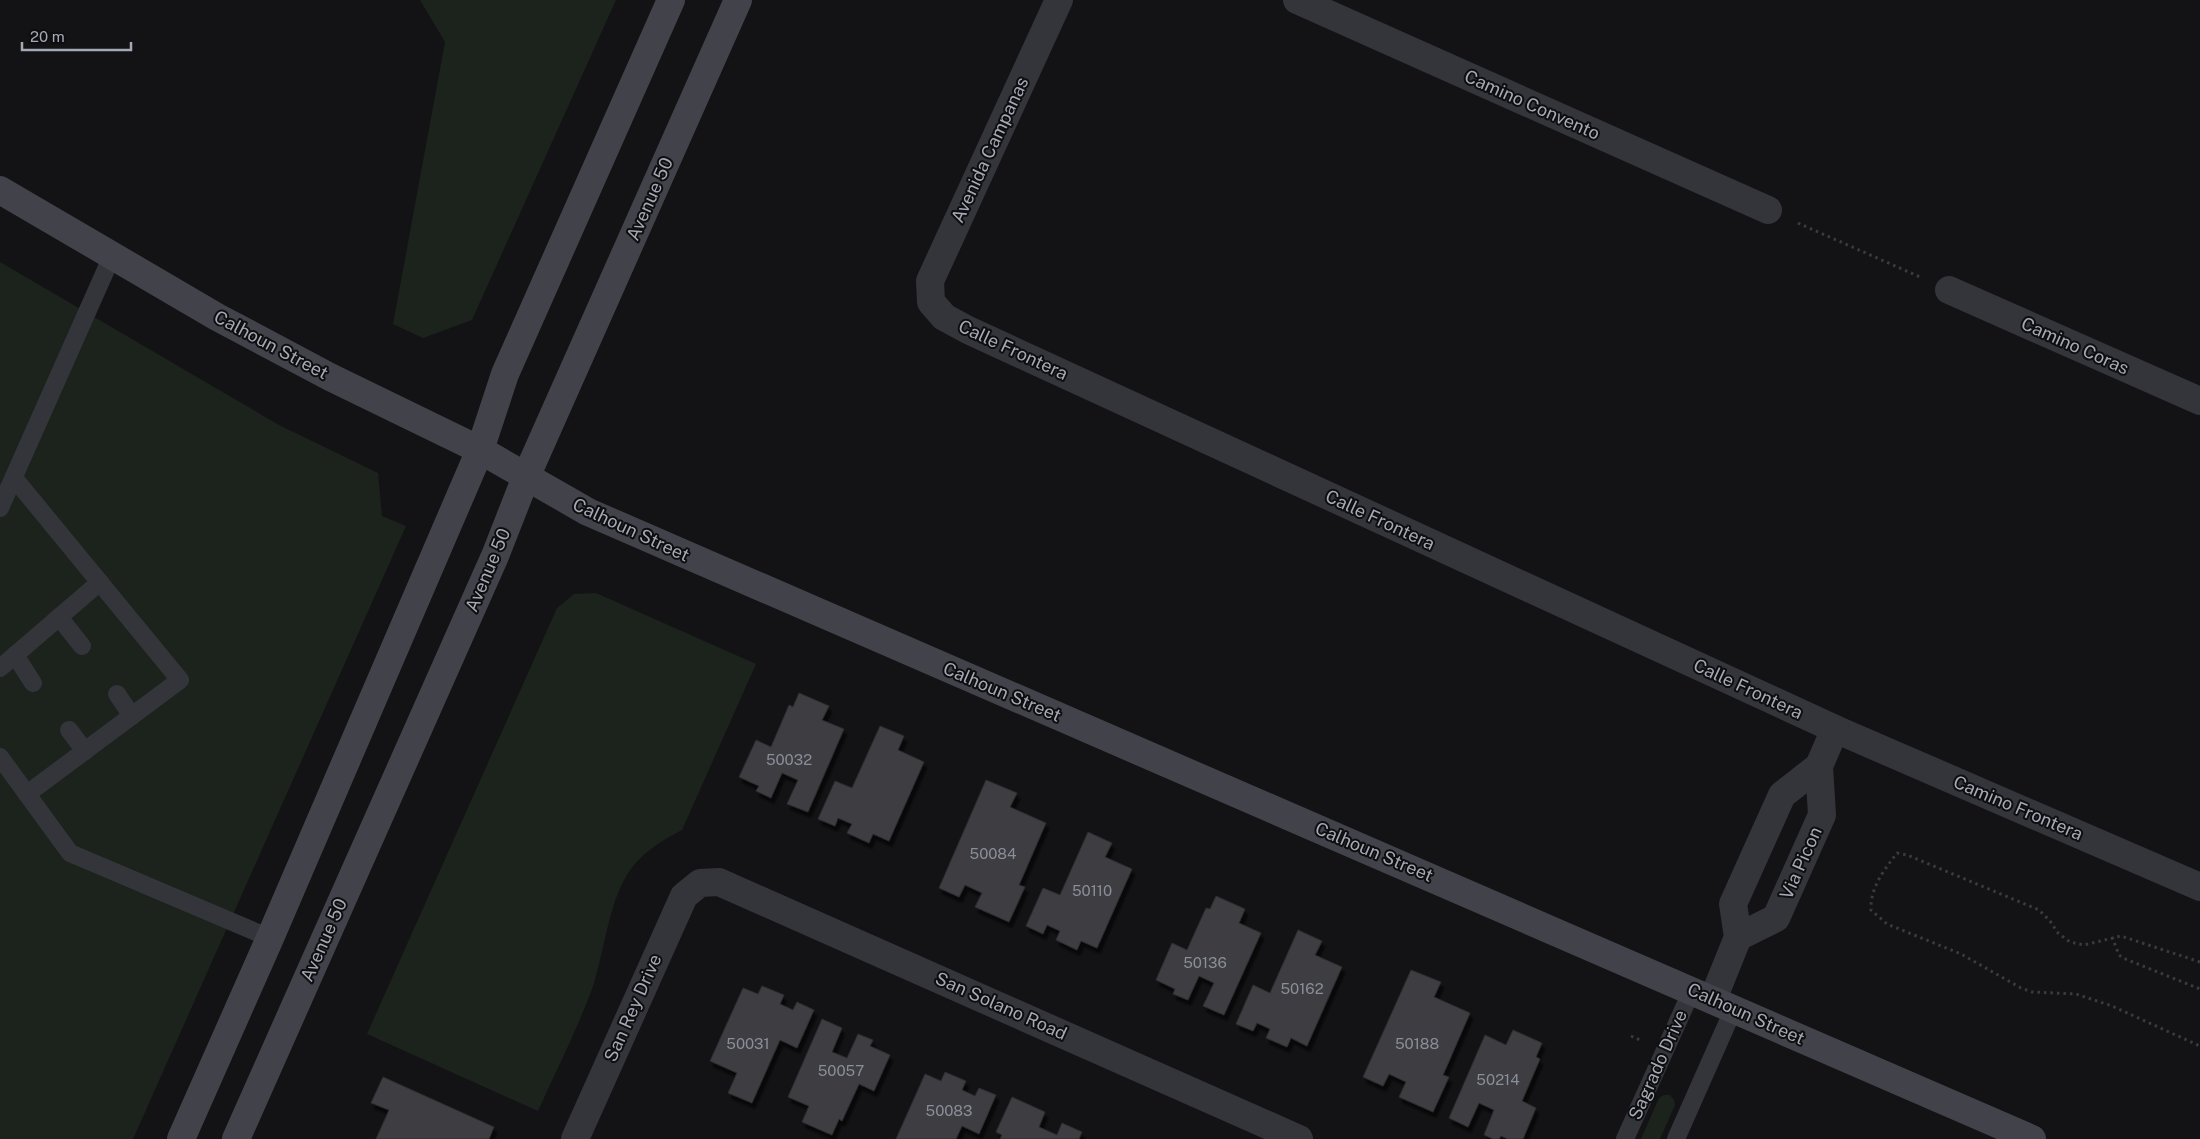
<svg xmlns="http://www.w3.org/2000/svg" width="2200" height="1139" font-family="'Public Sans',sans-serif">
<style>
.green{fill:#1b231c}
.building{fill:#3d3e42;stroke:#2d2d31;filter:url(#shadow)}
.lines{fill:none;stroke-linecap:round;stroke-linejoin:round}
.path{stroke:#3a3b41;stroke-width:3;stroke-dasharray:2.5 4;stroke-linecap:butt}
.lane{stroke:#34353a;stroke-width:18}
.street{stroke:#34353a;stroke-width:28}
.secondary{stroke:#42434a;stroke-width:28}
.labels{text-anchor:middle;stroke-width:4;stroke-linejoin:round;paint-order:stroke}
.number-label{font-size:15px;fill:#8a8e98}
.street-label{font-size:18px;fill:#a4a9b5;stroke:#0e0e10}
</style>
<defs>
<filter id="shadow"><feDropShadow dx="3" dy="5.5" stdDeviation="1" flood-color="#0009"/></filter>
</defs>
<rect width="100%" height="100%" fill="#131315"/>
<g class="green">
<path d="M420,0H616L472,320L423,338L393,324L445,42Z"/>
<path d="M0,262L279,425L378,473L382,516L406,526L133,1139H0Z"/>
<path d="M596,593L756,664L682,830C663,840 644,851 631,869C608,900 605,952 592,989C577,1030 556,1071 538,1111L367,1034L557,608L574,594Z"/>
<path d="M1664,1095H1670L1674,1100L1675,1105L1660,1139H1641L1659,1098Z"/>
</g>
<g class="building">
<path d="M799,693L829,706L822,720L844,729L808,812L787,804L798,780L782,773L771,798L756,791L759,786L739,777L756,740L771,747L789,705L793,707Z"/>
<path d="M880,726L904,736L898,750L924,762L889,841L873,834L869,843L847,833L852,824L838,818L835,826L818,819L835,781L852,788Z"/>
<path d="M986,780L1017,793L1010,807L1046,823L1019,885L1025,887L1009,922L975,907L982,893L965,885L959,897L939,888Z"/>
<path d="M1088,832L1112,843L1105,857L1132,869L1097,948L1081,941L1077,950L1056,940L1060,931L1047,925L1043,934L1026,926L1043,888L1060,895Z"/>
<path d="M1216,896L1245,909L1239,923L1261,933L1224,1015L1203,1006L1214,983L1199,976L1188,1000L1173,994L1175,989L1156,980L1172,943L1187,950L1206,908L1210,909Z"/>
<path d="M1298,930L1322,941L1315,955L1342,967L1307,1046L1291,1038L1287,1047L1266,1038L1270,1029L1257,1023L1253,1031L1236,1024L1253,985L1270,993Z"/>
<path d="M1411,970L1441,982L1434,997L1470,1013L1443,1075L1449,1077L1433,1112L1399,1097L1406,1082L1389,1074L1383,1086L1363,1077Z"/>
<path d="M762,986L784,995L780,1004L793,1010L797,1002L814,1010L797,1048L780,1040L752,1103L728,1093L737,1073L710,1061L743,988L758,994Z"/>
<path d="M822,1019L842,1028L832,1052L847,1058L858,1034L873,1040L870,1046L890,1055L874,1091L859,1084L842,1121L839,1119L832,1135L802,1122L809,1106L788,1097Z"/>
<path d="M1513,1030L1542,1043L1536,1057L1540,1059L1522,1101L1536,1108L1523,1139H1508L1501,1136L1499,1139H1493L1484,1135L1494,1110L1479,1103L1468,1127L1449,1118L1485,1035L1506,1045Z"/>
<path d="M945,1072L966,1081L962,1090L975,1096L979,1088L996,1095L979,1134L962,1126L956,1139H896L925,1074L941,1081Z"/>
<path d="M383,1077L494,1127L489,1139H376L389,1110L371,1103Z"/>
<path d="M1012,1097L1045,1112L1039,1127L1057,1135L1062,1123L1082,1132L1079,1139H1000L1002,1135L996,1132Z"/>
</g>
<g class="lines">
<g class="path">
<path d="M1798,223L1920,277"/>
<path d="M2112,937L2119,955L2123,958L2200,989"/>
<path d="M2200,962L2121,936L2084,945L2070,942L2058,933L2050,921L2039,910L1907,855L1897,853C1884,870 1870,888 1871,910L1887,924L1961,954L2021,988L2032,992L2076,994L2112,1006L2200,1046"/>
<path d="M1631,1036L1640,1040"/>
</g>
<g class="lane">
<path d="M14,478L180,680L27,794"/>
<path d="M0,508L112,256"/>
<path d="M59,617L82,646"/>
<path d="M15,655L33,683"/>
<path d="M0,668L100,582"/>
<path d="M117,694L132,716"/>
<path d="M69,730L85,751"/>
<path d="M0,757L70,853L270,938"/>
<path d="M1625,1139L1692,990"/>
<path d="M1676,1139L1734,1008"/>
</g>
<g class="street">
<path d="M1059,0L930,281L931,302L944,317L968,330L1835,729L2200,887"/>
<path d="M1297,0L1768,210"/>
<path d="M1949,290L2200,401"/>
<path d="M1738,937L1776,918L1822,815L1819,766L1835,729"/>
<path d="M1713,999L1738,937L1733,904L1782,795L1819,766"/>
<path d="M575,1139L684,896L700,883L719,882L1299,1139"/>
</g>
<g class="secondary">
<path d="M0,190L217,317L330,377L480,450L588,512L2032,1139"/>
<path d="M181,1139L270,938L480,450L505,374L671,0"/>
<path d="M236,1139L495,556L526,477L738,0"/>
</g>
</g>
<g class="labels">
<g class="number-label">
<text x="789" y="765">50032</text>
<text x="993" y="859">50084</text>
<text x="1092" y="896">50110</text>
<text x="1205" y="968">50136</text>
<text x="1302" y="994">50162</text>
<text x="748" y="1049">50031</text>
<text x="1417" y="1049">50188</text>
<text x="841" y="1076">50057</text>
<text x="1498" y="1085">50214</text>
<text x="949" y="1116">50083</text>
</g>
<g class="street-label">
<text transform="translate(1532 105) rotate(24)" y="6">Camino Convento</text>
<text transform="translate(990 150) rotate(-65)" y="6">Avenida Campanas</text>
<text transform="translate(650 199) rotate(-66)" y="6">Avenue 50</text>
<text transform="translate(271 345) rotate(28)" y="6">Calhoun Street</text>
<text transform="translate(2075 346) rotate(24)" y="6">Camino Coras</text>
<text transform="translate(1013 350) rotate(25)" y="6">Calle Frontera</text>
<text transform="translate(1380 520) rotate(25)" y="6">Calle Frontera</text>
<text transform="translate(631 530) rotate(25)" y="6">Calhoun Street</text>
<text transform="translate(488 570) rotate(-67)" y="6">Avenue 50</text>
<text transform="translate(1748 689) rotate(25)" y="6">Calle Frontera</text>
<text transform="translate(1002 692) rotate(23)" y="6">Calhoun Street</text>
<text transform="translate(2018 808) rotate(23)" y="6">Camino Frontera</text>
<text transform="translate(1374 852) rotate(23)" y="6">Calhoun Street</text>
<text transform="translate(1801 863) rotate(-66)" y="6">Via Picon</text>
<text transform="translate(324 940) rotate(-66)" y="6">Avenue 50</text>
<text transform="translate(1001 1006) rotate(24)" y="6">San Solano Road</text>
<text transform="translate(633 1008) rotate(-66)" y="6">San Rey Drive</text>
<text transform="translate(1746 1014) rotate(24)" y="6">Calhoun Street</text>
<text transform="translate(1658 1065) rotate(-66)" y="6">Sagrado Drive</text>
</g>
</g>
<path d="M22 42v8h109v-8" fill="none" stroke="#a4a9b5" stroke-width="2.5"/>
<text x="30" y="42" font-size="15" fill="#a4a9b5" stroke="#0e0e10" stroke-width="4" paint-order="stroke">20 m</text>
</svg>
